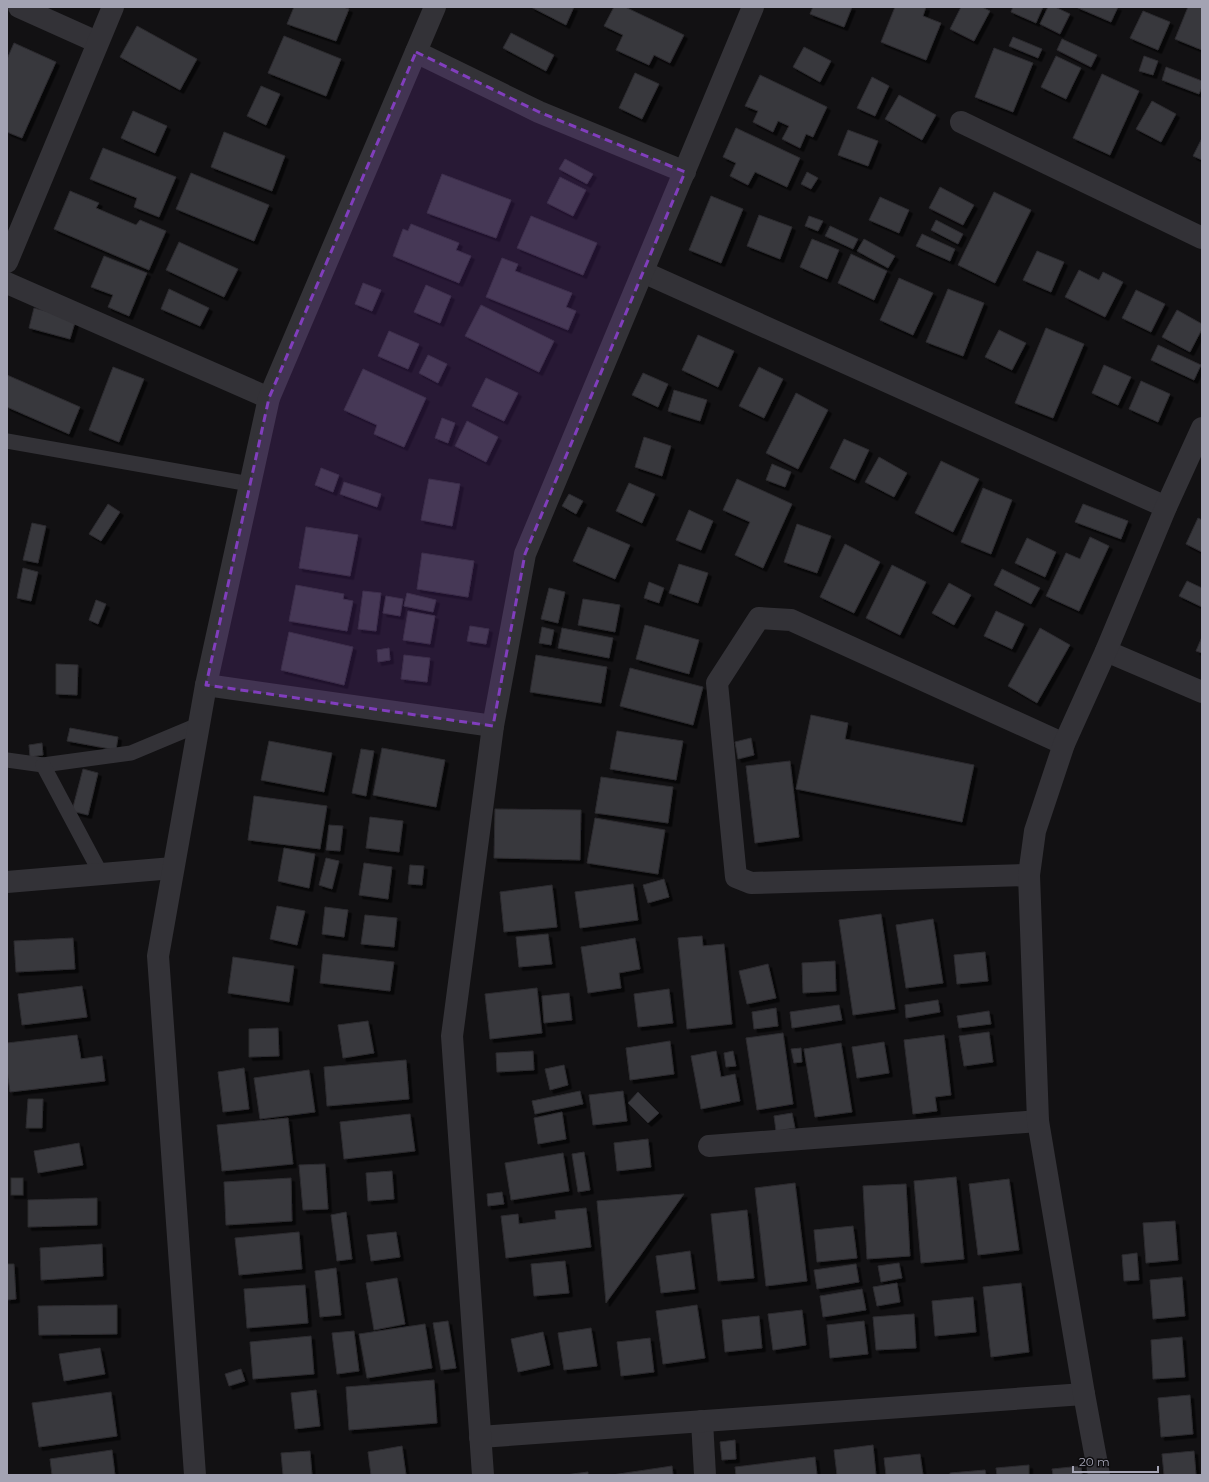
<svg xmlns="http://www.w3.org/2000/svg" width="1209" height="1482" font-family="Montserrat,sans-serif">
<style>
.building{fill:#39383d;stroke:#2c2b2f;filter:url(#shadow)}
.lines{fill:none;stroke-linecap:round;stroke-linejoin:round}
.service{stroke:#333237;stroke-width:15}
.minor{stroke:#333237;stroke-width:22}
.marked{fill:#813ebd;fill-opacity:0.2;stroke:#813ebd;stroke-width:3;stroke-dasharray:8 5;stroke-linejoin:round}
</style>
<defs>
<filter id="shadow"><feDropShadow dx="3.5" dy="3.5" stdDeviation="0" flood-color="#0009"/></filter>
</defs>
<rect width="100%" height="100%" fill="#121113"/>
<g class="building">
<path d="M294,7H343L349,9L336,41L287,24Z"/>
<path d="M531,7H574L566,25Z"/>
<path d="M614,7H625L684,35L670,63L654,55L649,65L616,50L623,35L604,26Z"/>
<path d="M813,7H852L844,27L810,14Z"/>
<path d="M895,7H926L923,16L941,23L926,60L881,42Z"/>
<path d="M961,7H982L990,11L974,41L950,29Z"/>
<path d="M1013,7H1043L1036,23L1011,12Z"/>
<path d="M1048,7H1055L1070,14L1060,34L1040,24Z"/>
<path d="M1076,7H1118L1111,22Z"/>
<path d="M1188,7H1202V50L1175,39Z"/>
<path d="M1143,11L1170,22L1158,50L1130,38Z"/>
<path d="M137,26L197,59L180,90L120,57Z"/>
<path d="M511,33L554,55L546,71L503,48Z"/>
<path d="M284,36L341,59L326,96L268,73Z"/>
<path d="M1013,37L1042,49L1038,58L1009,46Z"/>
<path d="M1062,39L1097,55L1091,67L1057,50Z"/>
<path d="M14,43L56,62L22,138L7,132V59Z"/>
<path d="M804,47L831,61L820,82L793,67Z"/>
<path d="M994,48L1033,63L1013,112L975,97Z"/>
<path d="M1056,56L1081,68L1066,99L1041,87Z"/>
<path d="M1144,56L1158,61L1153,75L1139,71Z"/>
<path d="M1166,67L1202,81V87L1199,94L1162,80Z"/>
<path d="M635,73L659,84L642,119L619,108Z"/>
<path d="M1102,74L1139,91L1110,155L1073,138Z"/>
<path d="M760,75L827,107L813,137L806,134L800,148L782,139L789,126L778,121L773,132L753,122L758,111L745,106Z"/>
<path d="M872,77L889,86L875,116L857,108Z"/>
<path d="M261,86L280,94L266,125L247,116Z"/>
<path d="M899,95L936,115L922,140L885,119Z"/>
<path d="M1152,101L1176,114L1161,142L1136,129Z"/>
<path d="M133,111L167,126L155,153L121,138Z"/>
<path d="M736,128L800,158L787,187L755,172L748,185L730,176L736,163L723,157Z"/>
<path d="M848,130L878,141L868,166L838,155Z"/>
<path d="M224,132L285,156L272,191L211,167Z"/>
<path d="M1202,138V160L1193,156Z"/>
<path d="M103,148L176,177L159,217L134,207L137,198L90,179Z"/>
<path d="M565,159L593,174L587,184L559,169Z"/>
<path d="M807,172L818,178L811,189L801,184Z"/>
<path d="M191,173L269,205L254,241L176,209Z"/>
<path d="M442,174L511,200L496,238L427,213Z"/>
<path d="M560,177L586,190L573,216L547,203Z"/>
<path d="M940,187L974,205L963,225L929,208Z"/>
<path d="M70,191L99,203L96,208L136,225L140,220L166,231L149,270L54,229Z"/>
<path d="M994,192L1031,210L995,283L958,265Z"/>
<path d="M711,196L743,209L721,263L689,250Z"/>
<path d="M880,197L909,210L899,233L869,220Z"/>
<path d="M759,215L792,227L780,259L747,246Z"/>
<path d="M531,216L597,243L583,275L517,248Z"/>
<path d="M809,216L823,221L818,231L805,226Z"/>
<path d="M936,220L963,234L958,244L931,230Z"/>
<path d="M411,224L459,243L456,250L471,256L459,283L393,256L403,229L408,231Z"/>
<path d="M830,226L858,239L853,249L825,236Z"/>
<path d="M922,234L955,249L950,261L916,246Z"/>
<path d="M812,239L839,250L827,279L800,267Z"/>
<path d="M864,239L895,256L888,268L857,251Z"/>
<path d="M179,242L238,269L224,297L166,270Z"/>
<path d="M1037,251L1064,262L1051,292L1023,280Z"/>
<path d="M851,254L887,271L874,300L838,283Z"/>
<path d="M104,256L147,273L129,316L108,307L113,295L91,287Z"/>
<path d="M502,258L518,264L515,271L572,293L566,307L576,311L568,330L486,297Z"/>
<path d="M1079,270L1099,280L1103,272L1123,282L1105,317L1065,297Z"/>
<path d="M899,278L933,293L913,335L880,320Z"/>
<path d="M363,283L381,290L372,311L355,304Z"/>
<path d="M426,285L451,296L440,323L414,312Z"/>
<path d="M169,289L209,308L200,326L161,309Z"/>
<path d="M948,289L984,303L963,356L926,342Z"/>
<path d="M1136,290L1165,304L1151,332L1122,318Z"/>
<path d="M481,305L554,341L539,372L465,336Z"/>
<path d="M34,308L76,319L70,339L29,328Z"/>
<path d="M1177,310L1202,324V329L1190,352L1162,337Z"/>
<path d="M1046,328L1084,344L1053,418L1015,403Z"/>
<path d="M999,330L1026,343L1012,370L985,357Z"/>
<path d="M389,331L419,344L408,369L378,356Z"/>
<path d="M698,335L734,351L718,387L682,370Z"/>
<path d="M1158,345L1201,365L1194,380L1151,360Z"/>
<path d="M428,355L447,364L438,383L419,373Z"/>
<path d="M1104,365L1131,377L1118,405L1092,393Z"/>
<path d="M113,367L144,379L119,442L89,430Z"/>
<path d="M759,367L783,379L764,418L739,406Z"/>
<path d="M363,369L426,398L404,447L374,434L377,425L344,410Z"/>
<path d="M643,373L668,384L658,407L632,395Z"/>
<path d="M7,375L80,407L69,434L7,407Z"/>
<path d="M486,378L518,393L504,421L472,406Z"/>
<path d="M1141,381L1170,394L1158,422L1129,409Z"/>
<path d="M674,390L707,400L700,421L668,411Z"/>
<path d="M796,393L828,410L798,469L766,453Z"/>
<path d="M442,418L455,423L448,443L435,438Z"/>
<path d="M467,421L498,437L486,462L455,446Z"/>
<path d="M644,437L671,446L662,476L635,467Z"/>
<path d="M844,439L869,450L855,480L830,468Z"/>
<path d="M879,457L907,473L894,497L865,482Z"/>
<path d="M941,461L979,479L953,532L915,513Z"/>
<path d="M772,464L791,472L785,487L766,480Z"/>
<path d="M321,468L339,475L333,492L315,485Z"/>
<path d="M429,479L460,484L452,526L421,520Z"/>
<path d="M737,479L792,504L763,568L735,555L750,522L723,510Z"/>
<path d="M344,482L381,494L377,507L340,494Z"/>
<path d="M629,483L655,494L642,523L616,511Z"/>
<path d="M983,488L1012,500L991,554L961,542Z"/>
<path d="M569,494L583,501L576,514L562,506Z"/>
<path d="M108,504L120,512L101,541L89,534Z"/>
<path d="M1083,504L1128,521L1121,539L1075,522Z"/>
<path d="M689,510L713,521L701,550L676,540Z"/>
<path d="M1198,518L1202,520V552L1186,544Z"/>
<path d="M32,523L46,526L38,563L23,560Z"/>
<path d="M797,524L831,536L817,573L784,562Z"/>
<path d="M306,527L358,535L350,576L299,568Z"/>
<path d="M588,527L630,545L615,579L573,561Z"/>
<path d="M1090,537L1109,546L1079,611L1046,596L1066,553L1080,559Z"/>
<path d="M1027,538L1056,552L1045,577L1015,563Z"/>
<path d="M845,544L880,562L854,613L820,597Z"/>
<path d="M422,553L474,561L468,597L417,589Z"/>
<path d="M679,564L708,573L698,603L669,593Z"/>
<path d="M892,565L926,582L900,635L866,618Z"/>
<path d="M23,568L38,572L31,601L17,598Z"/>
<path d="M1002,569L1040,588L1031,604L994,585Z"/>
<path d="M1187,581L1202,588V607L1179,596Z"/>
<path d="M649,582L664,588L659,603L644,598Z"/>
<path d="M949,583L971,595L954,625L932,613Z"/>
<path d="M296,585L344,594L343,599L353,601L347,631L289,621Z"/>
<path d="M549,588L565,592L558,623L541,619Z"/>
<path d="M363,591L381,593L376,631L358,629Z"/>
<path d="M407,593L436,600L433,612L404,606Z"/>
<path d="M386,596L403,599L400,616L383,613Z"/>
<path d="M583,599L620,605L615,632L578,625Z"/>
<path d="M96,600L106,604L98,624L89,620Z"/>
<path d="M408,611L435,616L430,644L403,640Z"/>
<path d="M996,611L1024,624L1012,649L984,636Z"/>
<path d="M645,625L699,640L689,674L636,659Z"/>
<path d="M470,626L489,629L486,644L467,641Z"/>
<path d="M542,627L554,630L551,645L539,643Z"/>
<path d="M562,628L613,638L609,658L558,648Z"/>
<path d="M1040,628L1070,645L1037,703L1008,686Z"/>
<path d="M289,632L353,647L344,685L281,670Z"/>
<path d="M1202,637V653L1196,651Z"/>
<path d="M389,648L390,660L378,662L377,650Z"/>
<path d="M404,655L430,658L427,682L401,679Z"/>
<path d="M536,655L607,667L601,703L530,692Z"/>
<path d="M56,664L78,665L77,695L56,694Z"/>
<path d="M630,668L703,687L693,725L620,706Z"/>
<path d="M811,715L848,723L845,739L974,765L962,822L796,789Z"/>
<path d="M70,728L118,737L116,750L67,741Z"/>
<path d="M617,731L683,741L676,780L610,769Z"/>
<path d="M751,738L754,755L738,759L735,742Z"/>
<path d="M269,741L332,753L324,792L261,780Z"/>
<path d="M42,743L43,755L30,757L29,745Z"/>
<path d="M382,748L445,760L436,807L373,795Z"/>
<path d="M361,749L374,751L366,796L352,793Z"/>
<path d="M790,761L799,837L755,843L746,766Z"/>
<path d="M83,769L98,773L88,815L72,811Z"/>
<path d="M601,777L673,787L668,823L595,813Z"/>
<path d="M254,796L327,806L320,849L248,840Z"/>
<path d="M495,809L581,810L580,860L494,858Z"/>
<path d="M370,817L403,821L399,852L366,848Z"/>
<path d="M595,818L665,830L658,874L587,863Z"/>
<path d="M329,825L343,826L340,851L326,850Z"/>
<path d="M284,848L315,854L309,888L278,881Z"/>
<path d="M326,858L339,861L332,889L319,885Z"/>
<path d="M364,863L392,867L388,899L359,895Z"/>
<path d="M410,865L424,866L422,885L408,884Z"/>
<path d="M664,879L669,897L648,903L643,885Z"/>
<path d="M633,884L638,920L580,928L575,892Z"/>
<path d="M552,885L557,927L504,932L500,892Z"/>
<path d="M277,906L305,911L297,945L270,939Z"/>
<path d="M325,907L348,910L344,937L322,934Z"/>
<path d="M881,914L895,1009L853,1015L839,920Z"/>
<path d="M365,915L397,918L394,947L361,944Z"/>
<path d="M933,919L943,983L906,988L896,925Z"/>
<path d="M548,934L552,964L519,967L516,937Z"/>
<path d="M702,936L703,946L724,944L732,1024L687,1029L678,938Z"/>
<path d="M73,938L75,969L16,972L14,941Z"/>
<path d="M635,938L640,969L619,973L621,988L588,993L581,947Z"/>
<path d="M985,952L988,981L957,984L954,955Z"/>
<path d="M323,954L394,962L390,991L320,983Z"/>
<path d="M233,957L294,966L289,1002L228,993Z"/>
<path d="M835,961L836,991L803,993L802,963Z"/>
<path d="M768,964L776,998L747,1004L739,971Z"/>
<path d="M82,986L87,1017L22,1025L18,994Z"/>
<path d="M537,988L542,1033L490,1039L485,994Z"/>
<path d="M669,989L673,1023L638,1027L634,994Z"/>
<path d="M569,993L572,1020L544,1023L542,996Z"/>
<path d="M938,1000L940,1012L906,1018L905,1005Z"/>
<path d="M839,1005L842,1020L792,1028L790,1012Z"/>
<path d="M776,1008L778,1026L754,1029L752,1012Z"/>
<path d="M989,1011L991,1024L959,1028L957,1016Z"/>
<path d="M368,1021L374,1053L343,1058L338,1025Z"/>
<path d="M278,1028L279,1056L249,1057V1029Z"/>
<path d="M989,1032L993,1062L964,1066L959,1036Z"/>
<path d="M783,1033L793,1104L757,1110L746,1038Z"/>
<path d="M77,1035L81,1059L102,1056L105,1081L10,1092L7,1070V1043Z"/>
<path d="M944,1035L951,1095L935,1097L937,1111L913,1114L904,1040Z"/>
<path d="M670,1041L674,1074L630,1080L626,1048Z"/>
<path d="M884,1042L889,1073L857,1078L852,1047Z"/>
<path d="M841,1043L852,1112L815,1117L804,1049Z"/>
<path d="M801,1048L802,1062L794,1063L791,1049Z"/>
<path d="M533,1051L534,1070L497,1072L496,1053Z"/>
<path d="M716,1051L721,1077L735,1074L740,1101L701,1109L691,1056Z"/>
<path d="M733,1051L736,1066L726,1067L724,1053Z"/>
<path d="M406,1060L409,1099L327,1106L324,1067Z"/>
<path d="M564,1065L568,1085L550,1090L545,1069Z"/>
<path d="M244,1068L249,1109L223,1112L218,1072Z"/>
<path d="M309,1070L315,1112L260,1119L254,1078Z"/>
<path d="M580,1091L583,1104L535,1114L532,1101Z"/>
<path d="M623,1091L627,1121L593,1125L589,1095Z"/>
<path d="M638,1092L659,1113L648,1123L628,1103Z"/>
<path d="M28,1099H43L42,1128H26Z"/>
<path d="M562,1112L566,1139L538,1144L534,1118Z"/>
<path d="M792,1113L795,1128L776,1131L774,1116Z"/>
<path d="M410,1114L415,1151L344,1159L340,1122Z"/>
<path d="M288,1118L293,1164L222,1171L217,1125Z"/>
<path d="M648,1139L651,1167L617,1171L614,1143Z"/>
<path d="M79,1143L83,1165L38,1173L34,1151Z"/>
<path d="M584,1152L590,1190L578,1192L572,1154Z"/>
<path d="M563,1153L569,1191L511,1200L505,1163Z"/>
<path d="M325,1164L328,1209L303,1210L299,1165Z"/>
<path d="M392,1171L394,1199L368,1201L366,1173Z"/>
<path d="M956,1177L964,1259L921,1263L914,1181Z"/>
<rect x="11" y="1178" width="12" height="17"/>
<path d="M291,1178L292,1221L226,1225L224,1182Z"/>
<path d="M1009,1179L1019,1250L978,1255L969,1184Z"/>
<path d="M795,1183L807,1281L766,1286L755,1188Z"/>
<path d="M906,1184L910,1256L867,1259L863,1186Z"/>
<path d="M502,1192L504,1204L488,1206L487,1194Z"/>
<path d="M684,1194L640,1256L606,1303L597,1201Z"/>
<path d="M97,1198V1225L28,1227V1200Z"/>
<path d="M586,1208L591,1247L506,1258L501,1216L518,1214L519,1224L556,1219L555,1211Z"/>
<path d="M747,1210L754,1278L718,1281L711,1214Z"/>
<path d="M346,1212L352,1259L337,1261L331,1215Z"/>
<path d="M1175,1221L1178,1260L1146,1263L1143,1223Z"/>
<path d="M853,1226L857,1258L817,1262L814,1230Z"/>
<path d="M299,1232L302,1269L239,1275L235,1238Z"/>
<path d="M396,1232L400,1257L371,1261L367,1235Z"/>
<path d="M102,1244L103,1276L41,1280L40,1248Z"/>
<path d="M690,1251L695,1289L661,1293L656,1256Z"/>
<path d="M1137,1253L1139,1280L1124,1281L1122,1255Z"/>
<path d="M565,1261L569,1293L534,1296L531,1264Z"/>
<path d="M899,1263L902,1278L881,1282L878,1266Z"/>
<path d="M7,1264H14L16,1299L7,1300Z"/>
<path d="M856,1264L859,1282L817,1289L814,1270Z"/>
<path d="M336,1268L341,1315L320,1317L315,1271Z"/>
<path d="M1182,1277L1185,1316L1153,1319L1150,1280Z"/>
<path d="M397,1278L405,1324L374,1330L366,1283Z"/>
<path d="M897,1283L900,1302L877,1306L873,1287Z"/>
<path d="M1021,1283L1029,1352L991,1357L983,1287Z"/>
<path d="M305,1285L308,1323L247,1328L244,1289Z"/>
<path d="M862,1289L866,1310L823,1317L820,1296Z"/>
<path d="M973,1297L976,1332L935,1336L932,1301Z"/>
<path d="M117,1305V1334L39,1335L38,1306Z"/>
<path d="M697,1305L705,1358L663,1364L656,1311Z"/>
<path d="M802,1310L806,1345L773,1350L768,1314Z"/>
<path d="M914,1314L916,1348L876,1350L873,1317Z"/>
<path d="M759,1316L762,1348L725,1352L722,1320Z"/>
<path d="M448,1321L456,1368L441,1370L433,1323Z"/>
<path d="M864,1321L868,1354L830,1358L827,1325Z"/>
<path d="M425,1324L432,1368L367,1378L359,1334Z"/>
<path d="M591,1328L597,1366L564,1370L558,1333Z"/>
<path d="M354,1331L359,1371L337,1374L332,1333Z"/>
<path d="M543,1332L550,1365L518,1372L511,1339Z"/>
<path d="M311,1336L314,1374L253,1379L250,1342Z"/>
<path d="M1182,1337L1185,1377L1153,1379L1151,1340Z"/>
<path d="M650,1338L654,1372L621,1376L617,1342Z"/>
<path d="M100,1348L105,1374L64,1381L59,1354Z"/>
<path d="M241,1369L245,1381L229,1386L225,1374Z"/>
<path d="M434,1380L437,1423L349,1430L346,1387Z"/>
<path d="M316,1390L320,1426L295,1429L291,1393Z"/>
<path d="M111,1392L117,1436L39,1447L32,1403Z"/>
<path d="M1190,1395L1193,1434L1161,1437L1158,1398Z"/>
<path d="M735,1440L736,1459L722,1460L720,1442Z"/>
<path d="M873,1445L876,1475H837L834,1450Z"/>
<path d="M402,1446L406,1475H371L368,1452Z"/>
<path d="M112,1450L115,1475H52L50,1459Z"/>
<path d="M310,1451L312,1475H283L281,1453Z"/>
<path d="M1194,1451L1196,1475H1164L1162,1454Z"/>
<path d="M920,1454L923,1475H886L884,1458Z"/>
<path d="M815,1457L817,1475H736L735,1467Z"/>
<path d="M1029,1465V1475H997L996,1468Z"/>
<path d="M672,1466L673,1475H612Z"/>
<path d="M1081,1466L1082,1475H1053L1052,1469Z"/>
<path d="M985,1470L986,1475H950V1473Z"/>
<path d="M588,1472V1475H565Z"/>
</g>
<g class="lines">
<g class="service">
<path d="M7,441L250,484"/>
<path d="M7,760L43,765L131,753L198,725"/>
<path d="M43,765L101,874"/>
</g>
<g class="minor">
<path d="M19,7L97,42"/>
<path d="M416,52L539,112L685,172"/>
<path d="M961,122L1202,238"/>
<path d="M7,262L113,7"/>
<path d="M643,272L1166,507"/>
<path d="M7,283L269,398"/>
<path d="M1106,651L1202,692"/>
<path d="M206,685L493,726"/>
<path d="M1029,875L751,883L736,877L717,683L759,618L791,620L1064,744"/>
<path d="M7,882L173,868"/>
<path d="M709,1146L1038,1121"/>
<path d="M702,1421L705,1475"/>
<path d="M480,1437L1084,1394"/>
<path d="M195,1475L158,956L206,685L269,398L435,7"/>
<path d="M483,1475L452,1036L493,726L525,554L753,7"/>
<path d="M1099,1475L1084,1394L1038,1121L1029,875L1035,831L1064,744L1106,651L1166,507L1202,428"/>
</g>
</g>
<path class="marked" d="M416,52L539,112L685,172L525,554L493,726L206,685L269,398Z"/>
<rect width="1209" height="1482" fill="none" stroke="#a3a3b3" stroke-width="16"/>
<path d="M1073 1466v6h85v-6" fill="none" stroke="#a3a3b3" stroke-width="2"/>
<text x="1079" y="1466" font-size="12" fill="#a3a3b3" stroke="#0d0c0e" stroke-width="3" paint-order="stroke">20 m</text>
</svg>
